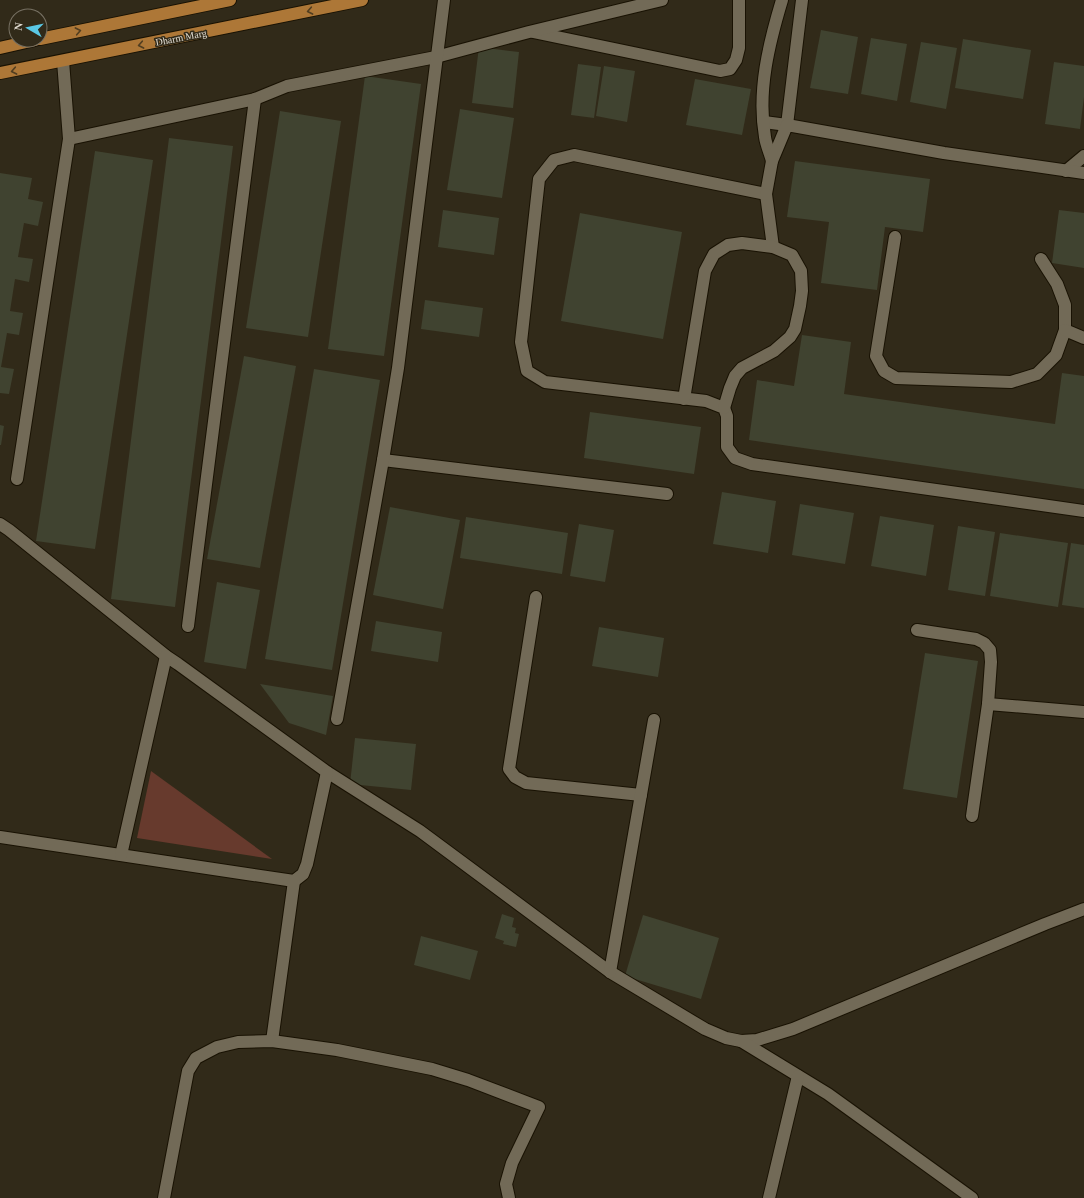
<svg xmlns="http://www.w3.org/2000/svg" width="1084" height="1198" font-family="'Times New Roman',serif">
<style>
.green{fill:#673a2d}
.building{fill:#404330}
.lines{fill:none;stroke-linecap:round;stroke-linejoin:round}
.minor-casing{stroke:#191203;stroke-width:14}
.major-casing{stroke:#191203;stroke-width:14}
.minor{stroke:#726a57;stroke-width:12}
.major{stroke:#ad7737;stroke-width:12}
.oneway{stroke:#503d20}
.labels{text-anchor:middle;stroke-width:3;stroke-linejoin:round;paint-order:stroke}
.street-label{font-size:10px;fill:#e1dcd2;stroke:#312a19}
</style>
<rect width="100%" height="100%" fill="#312a19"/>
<path class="green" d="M151,771L272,859L137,838Z"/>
<g class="building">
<path d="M821,30L858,37L848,94L810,88Z"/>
<path d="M871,38L907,44L897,101L861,94Z"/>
<path d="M963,39L1031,50L1023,99L955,88Z"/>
<path d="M921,42L957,48L946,109L910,102Z"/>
<path d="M479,47L519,52L513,108L472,103Z"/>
<path d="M1054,62L1084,66V97L1080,129L1045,124Z"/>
<path d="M578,64L601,67L594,118L571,115Z"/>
<path d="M604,66L635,71L627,122L596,116Z"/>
<path d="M365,76L421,84L384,356L328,349Z"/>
<path d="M695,79L751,89L742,135L686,125Z"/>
<path d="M460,109L514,118L502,198L447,190Z"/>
<path d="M280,111L341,121L308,337L246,328Z"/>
<path d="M169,138L233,146L175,607L111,599Z"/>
<path d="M95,151L153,160L95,549L36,541Z"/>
<path d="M795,161L930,179L923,232L885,227L877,290L821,283L829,222L787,217Z"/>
<path d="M0,173L32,178L28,199L43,202L38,226L24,223L18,257L33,259L29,282L15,279L10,311L23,313L19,335L7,333L1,367L14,369L9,394L0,393Z"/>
<path d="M443,210L499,218L494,255L438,247Z"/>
<path d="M1059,210L1084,213V268L1052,263Z"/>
<path d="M580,213L682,232L663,339L561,321Z"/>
<path d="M425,300L483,308L479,337L421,329Z"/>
<path d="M802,335L851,342L844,394L1055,424L1062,373L1084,376V489L749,440L757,380L794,386Z"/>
<path d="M244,356L296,366L260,568L207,559Z"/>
<path d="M314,369L380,380L332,670L265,659Z"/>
<path d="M590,412L701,427L694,474L584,458Z"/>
<path d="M0,425L4,426L1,445H0Z"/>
<path d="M722,492L776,501L768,553L713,544Z"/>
<path d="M800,504L854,513L845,564L792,555Z"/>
<path d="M390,507L460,520L443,609L373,595Z"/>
<path d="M880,516L934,525L926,576L871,566Z"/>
<path d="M466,517L568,533L562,574L460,558Z"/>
<path d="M579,524L614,530L605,582L570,576Z"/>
<path d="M958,526L995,532L985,596L948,590Z"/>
<path d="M1000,533L1068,543L1058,607L990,596Z"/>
<path d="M1071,543L1084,545V608L1062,605Z"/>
<path d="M217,582L260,590L246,669L204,662Z"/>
<path d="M376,621L442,632L438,662L371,651Z"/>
<path d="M599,627L664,638L658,677L592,666Z"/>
<path d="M925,653L978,661L957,798L903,789Z"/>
<path d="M260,684L333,696L326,735L289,723Z"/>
<path d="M355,738L416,744L411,790L350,784Z"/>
<path d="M502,914L514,918L512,927L516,928L515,933L519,934L516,947L503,944L504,941L495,938Z"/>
<path d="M643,915L719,938L701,999L625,976Z"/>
<path d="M421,936L478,951L470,980L414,965Z"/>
</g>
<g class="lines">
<defs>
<g id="minor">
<path d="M533,32L720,71L730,69L736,60L739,48V0"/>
<path d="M764,122L787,125L802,0"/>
<path d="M69,139L255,99L287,86L436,57L529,32L662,0"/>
<path d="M772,161C770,153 766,145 765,137C757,91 769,43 782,0"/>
<path d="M1066,171L1084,156"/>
<path d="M1084,173L944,153L787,125L772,161L766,194L574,155L554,160L539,179L521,342L527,371L545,382L706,401L724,408L727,416V447L735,458L752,464L1084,511"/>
<path d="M766,194L773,247"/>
<path d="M895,237L876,356L884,371L896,378L1011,382L1037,374L1056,355L1065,330V305L1057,284L1041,259"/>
<path d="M1065,330L1084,338"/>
<path d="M684,399L705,271L714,254L728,245L742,243L773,247L792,255L801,271L802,291L800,306L795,329L790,337L774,351L742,368L735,376L730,388L724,408"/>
<path d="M383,460L667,494"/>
<path d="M17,479L69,139L63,61"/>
<path d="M0,524L9,530L166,656L178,664L327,772L420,831L610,972L705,1029L726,1038L741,1041L757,1040L793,1029L1045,924L1084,909"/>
<path d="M536,597L509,769L515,777L526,783L641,795"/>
<path d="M188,626L255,99"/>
<path d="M917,630L976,639L984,643L990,650L991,662L988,704L972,816"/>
<path d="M988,704L1084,712"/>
<path d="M337,719L383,460L398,368L444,0"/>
<path d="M0,837L294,881L303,874L307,864L327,772"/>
<path d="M121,855L166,656"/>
<path d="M610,972L654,720"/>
<path d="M272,1041L294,881"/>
<path d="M741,1041L828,1094L972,1198"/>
<path d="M164,1198L188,1071L196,1058L217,1047L238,1042L272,1041L337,1050L432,1069L468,1080L539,1107L512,1163L506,1184L509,1198"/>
<path d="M769,1198L798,1076"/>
</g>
<g id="major">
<path d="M40,39L230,0"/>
<path d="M0,48L35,40"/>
<path d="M0,73L362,0"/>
</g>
</defs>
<use href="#minor" class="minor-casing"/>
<use href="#major" class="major-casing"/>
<use href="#minor" class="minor"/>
<use href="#major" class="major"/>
</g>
<defs><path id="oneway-chevron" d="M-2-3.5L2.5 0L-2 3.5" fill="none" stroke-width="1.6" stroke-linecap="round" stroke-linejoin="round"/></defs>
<g class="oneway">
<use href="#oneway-chevron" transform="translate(310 11) rotate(169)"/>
<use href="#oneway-chevron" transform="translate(78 31) rotate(-11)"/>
<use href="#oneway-chevron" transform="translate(141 45) rotate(169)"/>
<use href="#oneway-chevron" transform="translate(14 71) rotate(169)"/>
</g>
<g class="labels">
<g class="street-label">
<text transform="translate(181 37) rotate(-11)" y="4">Dharm Marg</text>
</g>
</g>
<g transform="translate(28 28) rotate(279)"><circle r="19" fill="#312a19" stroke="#777163"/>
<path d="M0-3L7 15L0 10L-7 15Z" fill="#5ac8e5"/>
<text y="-6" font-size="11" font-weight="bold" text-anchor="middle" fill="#e1dcd2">N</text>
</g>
</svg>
